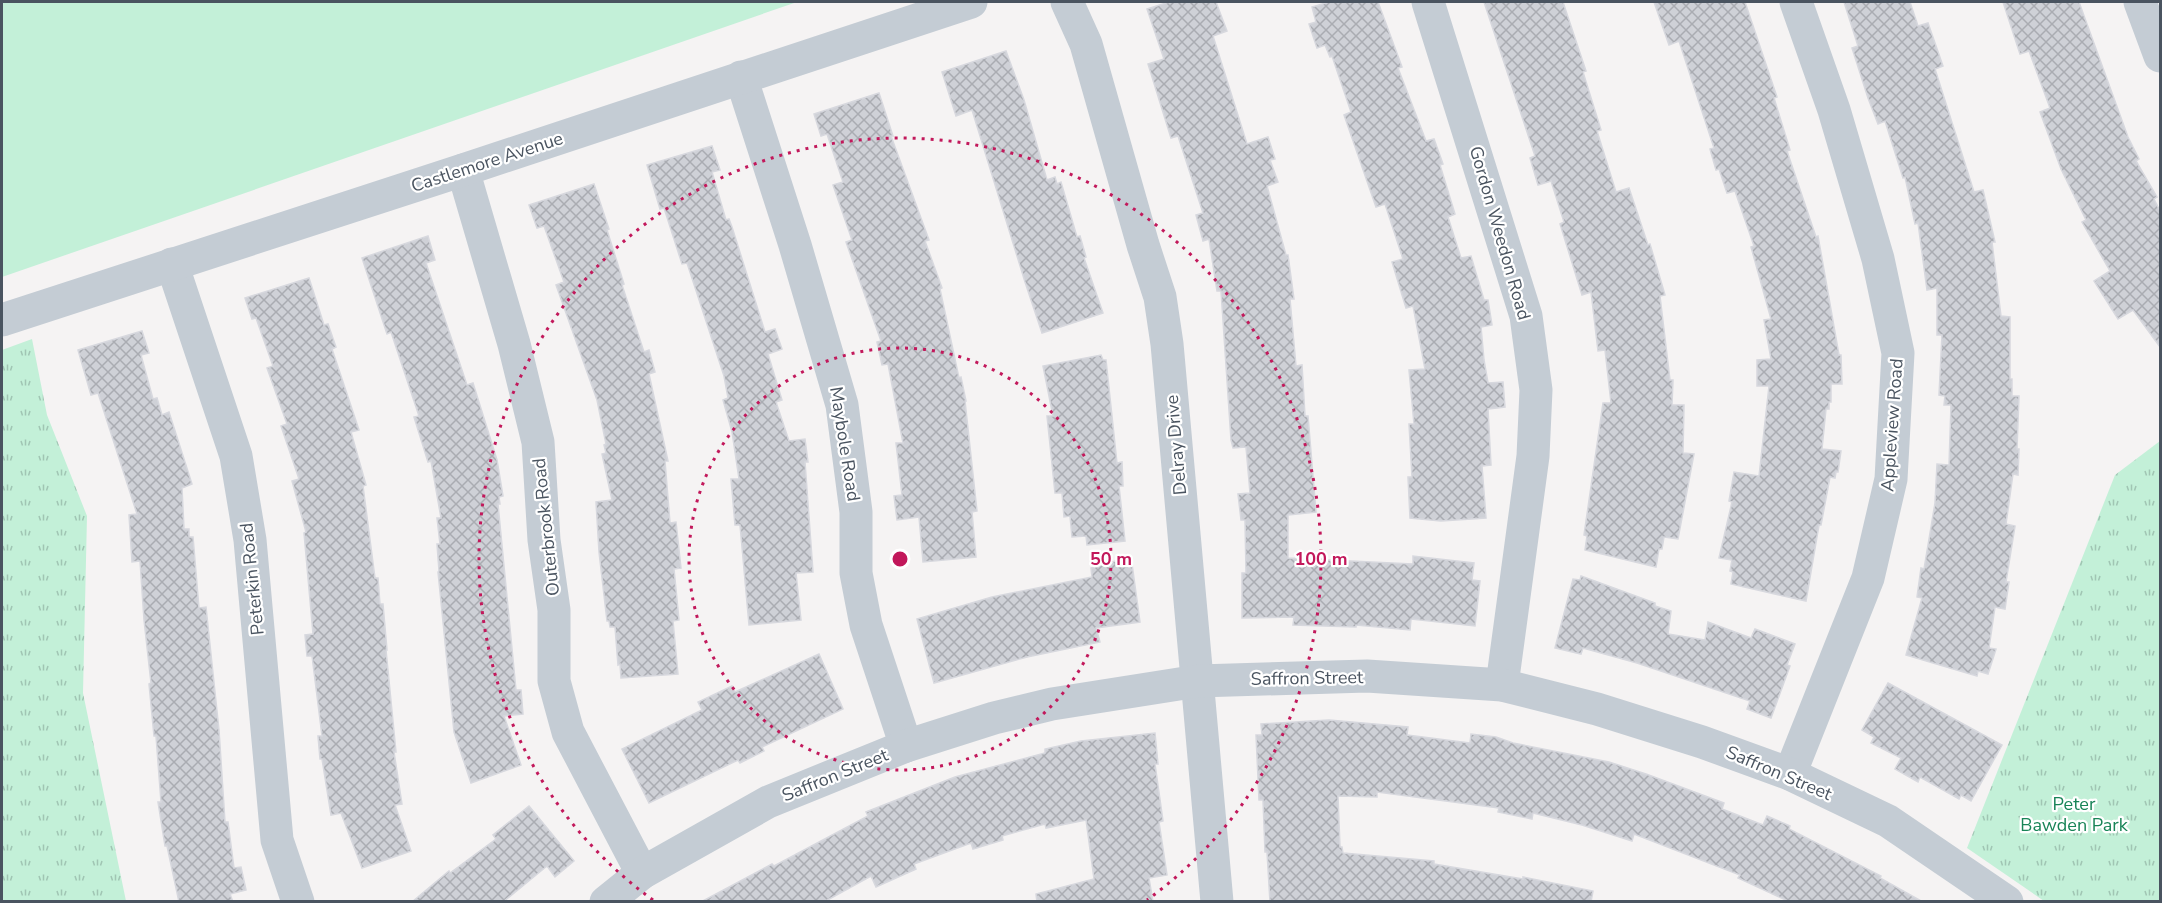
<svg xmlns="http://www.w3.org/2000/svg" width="2162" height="903" font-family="'Nunito Sans',sans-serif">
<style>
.grass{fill:#c3f0d8}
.park{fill:url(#park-tufts)}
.building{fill:url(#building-cross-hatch);stroke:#d7d8de;stroke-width:1.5}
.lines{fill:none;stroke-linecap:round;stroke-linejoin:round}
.minor{stroke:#c4ccd4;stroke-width:33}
.ring{fill:none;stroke:#c2185b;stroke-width:3;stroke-dasharray:3 6}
.labels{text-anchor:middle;stroke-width:4.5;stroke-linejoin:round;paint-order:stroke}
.street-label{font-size:18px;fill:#4a5460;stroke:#fff}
.park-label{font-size:18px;fill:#188457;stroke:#fff}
.centre{fill:#c2185b;stroke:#fff;stroke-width:3}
.ring-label{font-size:18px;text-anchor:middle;font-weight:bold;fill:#c2185b;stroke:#fff;stroke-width:4.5;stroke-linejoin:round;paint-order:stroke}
</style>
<defs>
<pattern id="park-tufts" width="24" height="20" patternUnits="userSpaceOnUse" patternTransform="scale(1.5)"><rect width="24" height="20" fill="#c3f0d8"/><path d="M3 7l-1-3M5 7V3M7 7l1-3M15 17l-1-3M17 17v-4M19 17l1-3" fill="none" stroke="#a0c5b3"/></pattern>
<pattern id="building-cross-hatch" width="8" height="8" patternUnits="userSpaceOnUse" patternTransform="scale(1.5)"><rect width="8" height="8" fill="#cfd1d7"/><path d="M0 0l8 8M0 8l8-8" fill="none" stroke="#aaacb2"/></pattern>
</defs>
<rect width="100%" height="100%" fill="#f5f3f3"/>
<path class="grass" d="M2,2H797L2,277Z"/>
<g class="park">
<path d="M32,339L47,415L87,516L83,693L126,901H2V350Z"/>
<path d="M2160,441V901H2044L1967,848L2115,475Z"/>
</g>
<g class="building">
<path d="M1169,2H1216L1227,31L1213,36L1247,144L1268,137L1275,159L1270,160L1278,182L1267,186L1286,255H1288L1294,299H1290L1296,366L1302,365L1305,416H1308L1316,512L1288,515V558L1413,564V556L1474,563L1472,580L1480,581L1475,626L1411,619L1410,630L1356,625V627L1293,625L1294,617L1242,618V573H1246L1245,520H1241L1238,494L1250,493L1246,447L1233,448L1231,440L1221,291H1217L1209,239L1203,241L1196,215L1203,213L1178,136L1171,138L1148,64L1164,59L1147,9Z"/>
<path d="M1329,2H1378L1402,67L1398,68L1426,141L1434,139L1443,164L1440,165L1455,214L1448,217L1461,258L1471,256L1484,300H1488L1492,325L1481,327L1484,360L1488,383L1503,382L1505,407L1488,409L1491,465L1482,466L1486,518L1441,521L1410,518L1408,477H1412L1409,424H1414L1409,370L1425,369L1413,306L1406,308L1392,262L1403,259L1385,204L1376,207L1344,115L1351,112L1332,56L1330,57L1325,45L1317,48L1309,24L1316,22L1312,7Z"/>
<path d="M1484,2H1563L1586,71L1583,72L1601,130L1597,131L1616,192L1629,188L1648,245L1650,244L1665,295L1660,296L1670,380H1673L1672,405H1684L1683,453L1694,454L1678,539L1664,537L1662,549H1659L1656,567L1585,550L1587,536L1584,535L1603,403H1611L1605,350L1598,351L1591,292L1582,295L1560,224L1564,222L1551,181L1538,185L1530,158L1535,156Z"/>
<path d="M1654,2H1745L1777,97L1774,98L1790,150L1787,151L1816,237L1818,236L1839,355H1841L1842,384H1831V402H1829V409H1826L1822,449L1841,451L1838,472H1836L1835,478L1830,477L1821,525H1819L1806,601L1731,584L1733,572L1730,571L1732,560L1719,558L1732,502L1729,501L1734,472L1759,476L1769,386H1757V360L1771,359L1764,320L1771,319L1751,247L1754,246L1735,191L1727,193L1719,169L1716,170L1710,149L1714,148L1679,41L1669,45Z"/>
<path d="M1844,2H1910L1918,26L1928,23L1943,66L1935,69L1974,192L1983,190L1995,242H1992L2001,316L2010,317V379H2012V396H2019L2017,449H2019L2018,475L2013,474L2006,524L2015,526L2006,582H2009L2005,609L1995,607L1989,648L1996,649L1988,674L1978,671L1977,676L1906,655L1922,598L1917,597L1921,568L1924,569L1935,503L1937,464L1949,465L1951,405H1944L1945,396L1939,395L1942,335H1937V288L1927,290L1918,223L1915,224L1905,177L1903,178L1885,121L1878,124L1868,98L1852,48L1858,46Z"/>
<path d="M2003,2H2079L2128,137L2139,159L2136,161L2157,197L2154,199L2160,211V347L2133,310L2118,319L2094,281L2110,271L2082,222L2086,220L2061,169L2040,112L2050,108L2029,51L2020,54Z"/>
<path d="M1006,51L1024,100L1047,180L1055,177L1057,184L1061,182L1077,237L1080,236L1086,257L1084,258L1103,313L1042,333L1025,282L972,110L956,116L942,72Z"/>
<path d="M879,93L893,136H891L929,240L925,241L942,288L940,289L959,378L961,377L966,401H965L977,511L972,512L976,557L923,562L919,517L897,520L894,496L902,495L896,443H903L888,364L882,365L877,342L881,341L846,242L852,240L833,185L843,182L827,134L821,136L814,114Z"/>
<path d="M712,146L720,170L712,172L726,220L729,219L732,227L765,332L775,329L782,349L768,354L782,400L776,402L789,441L805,439L808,462H805L813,572L796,573L801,620L749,625L740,525H735L731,479H739L732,432L723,400L728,398L724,376L687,263L682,264L664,208L660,209L647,165Z"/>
<path d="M594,184L609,229L607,230L624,284L622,285L644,352L649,350L655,372L649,374L668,461H665L670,523L676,522L681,568L674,569L679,620L673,621L678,674L621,678L620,664L618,665L615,627H610L609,621H607L599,552L596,502L612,500L602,454L606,453L604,445L606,444L597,400L556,285L564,282L544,226L537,228L529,205Z"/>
<path d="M428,236L435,260L426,263L467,385L473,383L497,460L503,496L499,497L500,504H498L516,690H521L523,714L504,716L521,765L471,783L454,732L438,572L439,571L437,544H440L437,518H441L431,461L428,462L414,417L419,416L391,332L387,334L362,258Z"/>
<path d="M309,278L324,325L328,324L336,347L332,349L359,430L351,432L366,485L363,486L375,578H378L380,604H383L387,650H386L396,752H394L402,804L395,805L411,851L362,868L341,813L331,815L322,759H320L318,736H322L312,656H307L305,635L313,634L304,533L306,532L292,481L299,479L281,426L287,424L267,368L273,366L256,318L252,319L245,298Z"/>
<path d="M142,331L149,353L141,355L153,399L157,398L162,415L169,412L192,484L182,488L184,529H189V537H193L199,608L206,607L219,730L225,822H228L234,868L241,867L246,890L230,894L233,902H179L167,846H165L158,802H161L156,736H154L149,684L151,683L144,620L140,561L132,562L129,515L137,514L98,393L91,395L78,350Z"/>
<path d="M1101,355L1103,360H1106L1117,463L1122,462L1123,486H1119L1125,541L1087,545L1086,536L1072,537L1070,516L1064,517L1062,493H1055L1047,416H1053L1043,366Z"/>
<path d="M1126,558L1127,565L1132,564L1140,622L1096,628L1100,642L1027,657L934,683L917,619L992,597L1092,577L1091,568Z"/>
<path d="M1581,576L1655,603V606L1671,611L1668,634L1705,640L1708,622L1751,638L1755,629L1795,644L1787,665L1790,666L1771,718L1747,709L1750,701L1637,663L1583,648L1581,654L1555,648L1573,579L1580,580Z"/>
<path d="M819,654L843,709L762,747L764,751L740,763L738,760L649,803L622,749L702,710L698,702L732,686L735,692Z"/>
<path d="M1888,683L2002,745L1971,801L1961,795L1959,799L1920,777L1918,782L1895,769L1901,758L1871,743L1874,737L1862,730Z"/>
<path d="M1329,720L1408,727L1407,735L1470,743L1471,734L1496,737L1513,743L1609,762L1646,774L1724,803L1722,809L1763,825L1767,816L1790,826L1789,829L1881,876L1880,878L1923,902H1790L1738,878L1740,875L1634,834L1632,841L1582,825L1533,813L1532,819L1498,812L1499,808L1377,792V797L1338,796L1340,847H1342L1343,853L1434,861V864L1523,879V877L1593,891L1591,902H1270L1267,852H1265L1263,800H1259L1256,735H1262L1261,724Z"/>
<path d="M1155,733L1158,764H1155L1163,821L1159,822L1167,875L1149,878L1153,902H1037L1036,894L1094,879L1086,820L1046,828L1045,824L1002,836L1003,840L973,849L971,843L914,864L916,869L876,887L871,876L824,902H701L772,864L774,866L868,816L866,812L955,777L1045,753V749L1081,741Z"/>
<path d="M529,806L574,861L555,877L547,866L503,902H412L449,871L450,873L496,839L493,835Z"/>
</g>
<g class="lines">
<g class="minor">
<path d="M1067,2L1086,44L1143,245L1160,297L1167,344L1217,902"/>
<path d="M1428,2L1526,316L1536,390L1533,456L1502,685"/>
<path d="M2140,2L2160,56"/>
<path d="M741,77L795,245L842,405L856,512V573L866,625L906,746"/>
<path d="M463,170L514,344L538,442L544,540L554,610V681L568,732L642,873"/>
<path d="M172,264L236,456L250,540L277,840L298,902"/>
<path d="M2,320L463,170L971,2"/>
<path d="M1790,774L1868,578L1891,479L1898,353L1878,259L1834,110L1796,2"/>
<path d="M606,902L642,873L768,802L906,746L994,718L1052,704L1198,681L1367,676L1502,685L1597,709L1702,742L1790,774L1888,821L2007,902"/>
</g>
</g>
<g class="ring">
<circle cx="900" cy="559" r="211"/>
<path d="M653 900A421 421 0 1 1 1147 900"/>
</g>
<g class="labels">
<g class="street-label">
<text transform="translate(487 162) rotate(-18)" y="6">Castlemore Avenue</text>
<text transform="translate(1500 233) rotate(74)" y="6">Gordon Weedon Road</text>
<text transform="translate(1892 425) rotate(-86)" y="6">Appleview Road</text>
<text transform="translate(845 444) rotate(81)" y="6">Maybole Road</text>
<text transform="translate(1176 445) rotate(-95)" y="6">Delray Drive</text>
<text transform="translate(546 527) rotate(-96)" y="6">Outerbrook Road</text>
<text transform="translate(252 579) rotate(-96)" y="6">Peterkin Road</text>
<text transform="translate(1307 678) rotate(-1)" y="6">Saffron Street</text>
<text transform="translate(1779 773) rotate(23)" y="6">Saffron Street</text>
<text transform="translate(835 775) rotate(-22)" y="6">Saffron Street</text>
</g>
<g class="park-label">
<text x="2074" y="810">Peter<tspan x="2074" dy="21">Bawden Park</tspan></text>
</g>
</g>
<circle cx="900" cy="559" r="9" class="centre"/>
<g class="ring-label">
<text x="1111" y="565">50 m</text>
<text x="1321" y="565">100 m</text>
</g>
<rect width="2162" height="903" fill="none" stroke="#4a5460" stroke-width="6"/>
</svg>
